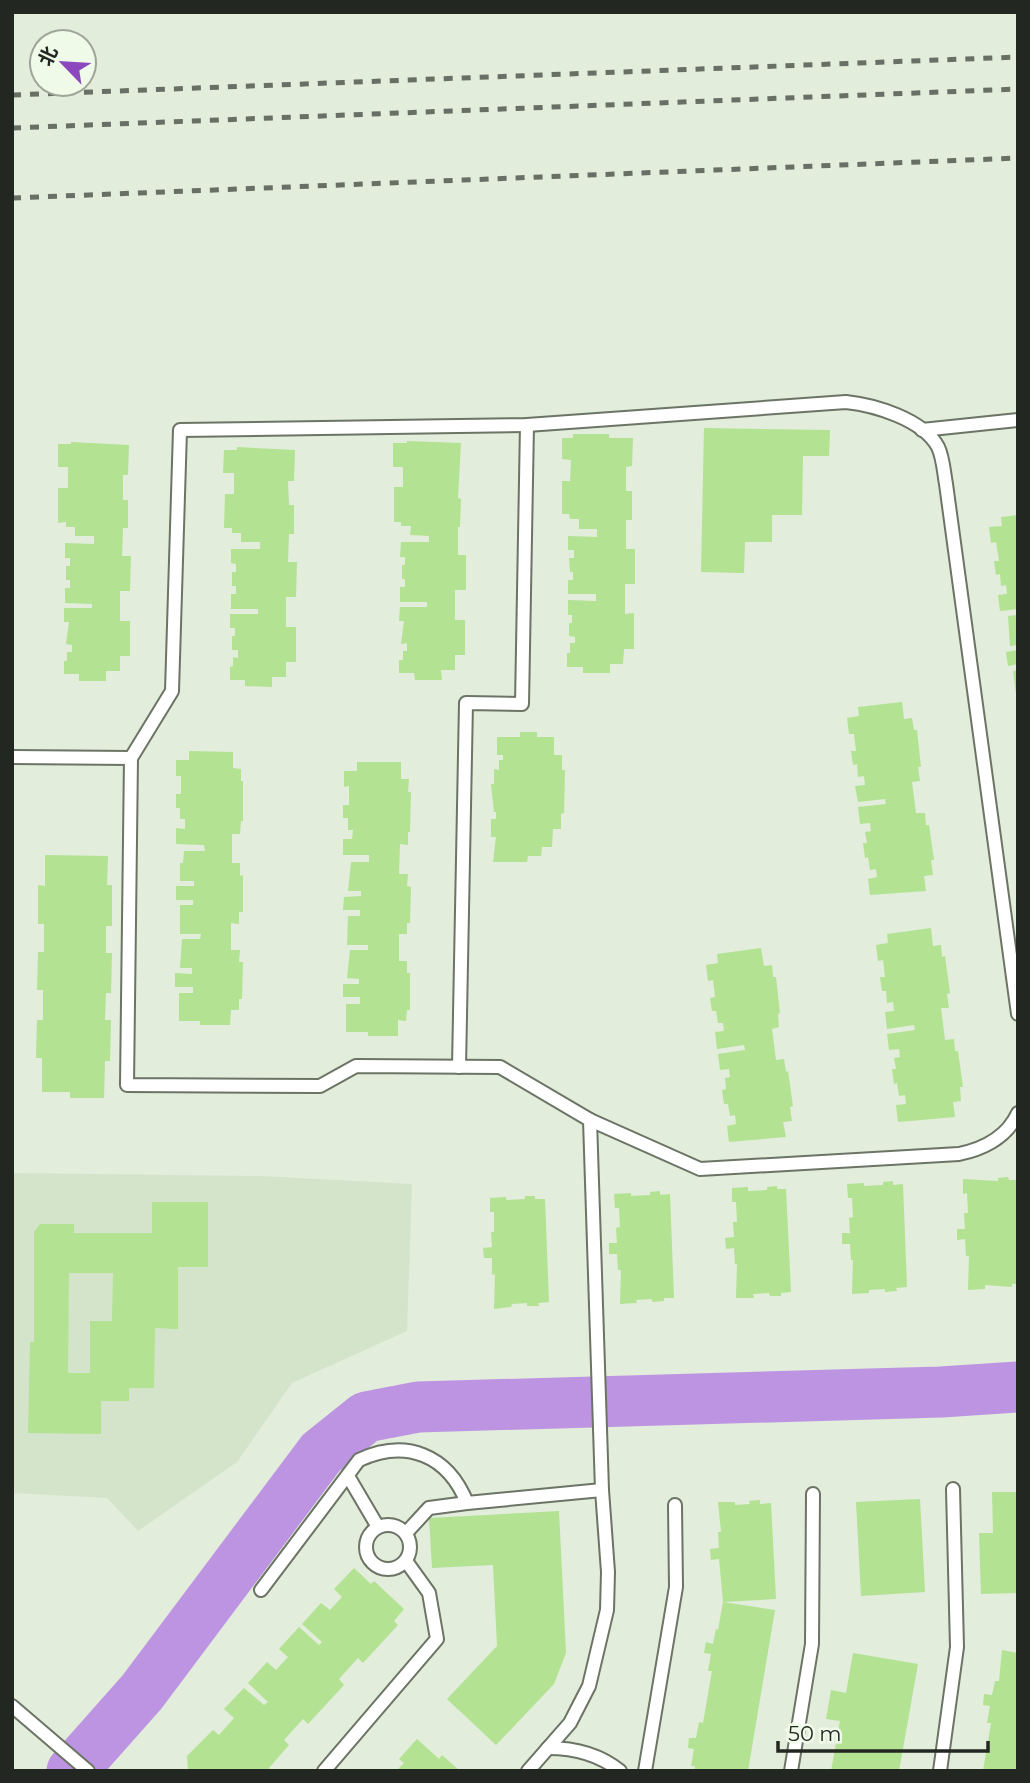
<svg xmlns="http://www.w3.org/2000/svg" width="1030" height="1783" font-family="Montserrat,'Noto Sans SC',sans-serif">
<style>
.built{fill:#d4e4cb}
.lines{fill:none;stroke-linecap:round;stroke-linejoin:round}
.river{stroke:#bd94e2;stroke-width:51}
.building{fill:#b2e292;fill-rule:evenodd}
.lane-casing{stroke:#6b7465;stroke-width:16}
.lane{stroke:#fff;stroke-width:12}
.rail{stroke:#686f64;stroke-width:5;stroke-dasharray:9 9;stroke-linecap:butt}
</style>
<rect width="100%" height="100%" fill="#e2eddb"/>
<path class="built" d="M12,1173L261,1176L412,1184L407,1331L292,1383L237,1462L138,1531L107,1498L12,1493Z"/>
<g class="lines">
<path class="river" d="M72,1771L142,1692L321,1453L366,1417L418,1407L941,1392L1018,1387"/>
</g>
<g class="building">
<path d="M704,428L830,430L829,456H803L802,515H772V542H745L744,573L701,572Z"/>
<path d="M573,434H609V438H633L632,466L626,467V491H632V520H626V549H635V584H625V614L634,613V649H624L623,664H610V673H583V667H567V653H570V643H575V637L569,636V623H572V615H568V600L596,601V594H568V580H573V572H570L569,558H574V550H568V536L597,537V529H579V519H570L569,514H562V481H570L571,460L562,459V438H573Z"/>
<path d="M407,441L461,443L458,498L461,499L460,527H458V555H466V590H455V620H465V655H455V670H441L442,680H415L414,673H399V660H403V651H407V643L401,644L404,621H399L400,607H427V602H400V587H405V579H402V565H405V557H400L401,542H429V536L410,535L411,526H401V522H394V487H403V467H393V443H407Z"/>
<path d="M71,442L129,445L128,475H123V500H128V528H123L122,556H131L130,591H120V621H130V656H120V671H106V681H79V674H64V661H67V652H72V645L66,644L69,622H64V608H92V604L65,603V588H70V580H66V566H70V558H65V543L94,544V536H75V527H66V522L58,523V488H68V467H58V444H71Z"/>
<path d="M237,447L295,450L294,481H288L289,505H294V534H289L288,562H297L296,597H286V627H296V662H286V677H272V687L245,686V680H230V667L233,666V657L238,658V650H232V636H235V628H230V614H258V609H231V594H236V586H232V572H236V564L231,563V549H260V542H241V533H232V528H224L225,494H234V473H223L224,450H237Z"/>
<path d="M1018,515V609L1000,611L998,595L1007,594L1006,585L1001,586L1000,574L996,575L994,561H999L996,542L991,543L989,527L1002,526L1001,517Z"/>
<path d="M1018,615V645L1010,646L1008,616Z"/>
<path d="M1018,650V664L1008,666L1006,652Z"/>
<path d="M1018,670V694H1016L1013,671Z"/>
<path d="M902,702L904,719L912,718L914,730H917L921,767H918L920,781L912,782L916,813H925L926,825H929L934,860H931L933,875L924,876L926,891L870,895L868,879L877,877L876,869L870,870L868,857L865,858L863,843H867L865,832L871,831L870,823L860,824L858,807L886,804L885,799L858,802L855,786L865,785L864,776L858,777L857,764L853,765L851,751H856L854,734H849L847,718L859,716L858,707Z"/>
<path d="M520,732H537V737H554V755H562V770H565L564,813L561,814V829H553L552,847H542L541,856H528L527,862H493L496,837H491V819H496V812H494L491,784H494V769L499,770V760H503V755H497V737H520Z"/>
<path d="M189,751L233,752V768L241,769V781H243V821H241L240,834H232V863H240V876L243,875V912H239V924L231,923V950H240L239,962H243L242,999H239V1010H231L230,1025H200V1021H179V993H193V987H175V973L192,974V968H180L182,939H200L201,934H180V905H193V900H176V886H194V881H180V863H183L184,851H205L204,845L176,844V828L185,829V819H180V808H176V794H181V776H176V760H189Z"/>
<path d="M357,762H401V779H409L408,792H411L410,832H408V845L400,844L399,874H408L407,886L411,887L410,923H407V934H399V961H407V973H410V1010H407L406,1021L398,1020V1036H368V1032H346V1004H360V997H343V984H359V979L347,978L350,950H368V945H347L348,916H360V910H343L344,897L361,896V891H348L351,862H369V855H343V839H352L353,830H348V818H343V805H349V786L344,787V771H357Z"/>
<path d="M45,855L108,856L107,885H112V926H106V953H112L111,993H106L105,1020H111L110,1061H105L104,1098H70V1092H42V1058H36L37,1020H43V990H37L38,952H44V924H38V885L45,886Z"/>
<path d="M931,928L933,946L941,945L942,957L945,956L950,993L947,994L949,1008H941L945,1040L954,1039L955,1051H958L963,1087H960L961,1101L953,1102L955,1117L898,1122L896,1105L906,1104L905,1095L899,1096L897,1083L894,1084L892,1069H896L894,1058L900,1057L899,1049L889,1050L887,1034L915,1030L914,1025L887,1029L885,1012L894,1011L893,1002L887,1003L886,991H882L880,977H885L883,960L878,961L876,945L888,943L887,934Z"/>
<path d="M761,948L764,966L772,965L773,977H776L780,1013L778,1014L779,1027L772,1029L776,1060L784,1059L786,1072L788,1071L793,1106L790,1107L792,1121L783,1122L786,1137L729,1142L727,1126L736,1124L735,1115L730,1116L728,1104H724L722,1090L726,1089L725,1078L730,1077L729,1069L720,1070L718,1054L745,1050L744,1045L717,1049L715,1032L724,1031L723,1023H718L716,1011H712L710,998L715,997L713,980L708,981L706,965L718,963L717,954Z"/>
<path d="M1008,1177L1009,1180H1018V1284H1012V1287L985,1285V1289L968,1290L969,1256H966L965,1239L957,1240V1229H965L964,1213H968L967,1193L963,1194V1179L998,1181V1178Z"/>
<path d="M893,1181V1185L903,1184L907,1287L896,1288L897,1291L885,1292V1289L869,1290V1293L852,1294L853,1260H851L850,1244H842V1233H850L849,1218L853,1217L852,1198H848L847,1184L864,1183V1186L883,1185V1182Z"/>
<path d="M777,1186V1189H786L791,1292L781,1293V1296H770L769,1293L753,1294L754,1298H736L737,1264H735L734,1248L726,1249L725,1238L734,1237L733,1222H737L736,1202H732V1188L748,1187V1191L767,1190V1187Z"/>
<path d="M660,1191V1195L670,1194L674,1298H664V1301L652,1302V1299L636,1300L637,1303L620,1304L621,1270H618L617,1254H609V1243H617L616,1228L620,1227L619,1208H615L614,1194L631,1193V1196L650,1195V1192Z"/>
<path d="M525,1196H535V1199H545L549,1302L538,1303L539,1306H527V1303L512,1304L511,1307L494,1309L495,1274L492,1275V1258H484L483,1248L492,1247L491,1232H494V1212H490V1198L506,1197V1200L525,1199Z"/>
<path d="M152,1202H208V1267H178V1329L155,1328L154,1388H129V1401H101V1434L28,1433L30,1342H34V1232L40,1224H74V1233H152ZM69,1273H113L112,1321H90V1373H68Z"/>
<path d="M992,1492H1018V1593L981,1594L979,1533H993Z"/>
<path d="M920,1499L925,1592L861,1596L856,1502Z"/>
<path d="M760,1500V1504L771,1503L776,1599L723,1602L775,1610L748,1771H694L695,1766H691L694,1749L688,1748L689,1738H696L699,1722L703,1723L712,1671H708L711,1654L704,1653L706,1642L713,1644L716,1629L718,1630L723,1602L719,1559L711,1560L710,1549L719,1548L718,1532H721L718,1502H735V1505L750,1504L749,1501Z"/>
<path d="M559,1511L566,1653L554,1684L496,1745L447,1699L497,1646L493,1565L432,1568L429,1518Z"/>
<path d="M354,1568L371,1584L374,1581L404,1609L394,1621L398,1625L363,1663L358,1658L339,1679L344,1685L308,1724L303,1719L284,1740L289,1745L269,1768L272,1771H188L187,1756L213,1730L219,1735L234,1718L224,1709L244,1688L264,1705L268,1702L248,1683L267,1662L276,1670L288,1657L279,1649L299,1627L319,1645L322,1642L302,1624L321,1603L330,1610L342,1597L334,1589Z"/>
<path d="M1002,1650L1018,1653V1771H983L991,1723H987L990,1706L983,1705L984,1694L992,1695L995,1681H999Z"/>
<path d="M853,1653L918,1664L899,1771H831L840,1721L826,1719L831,1690L846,1693Z"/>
<path d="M417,1739L439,1759L442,1755L460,1771H396L404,1763L399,1759Z"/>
</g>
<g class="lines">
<defs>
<g id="lane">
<path d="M922,430L1018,420"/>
<path d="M12,757L131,758L127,1085L320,1086L356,1066L500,1067L590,1120L602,1490L608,1572L607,1610L589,1686L570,1723L528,1771"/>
<path d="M131,758L172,691L180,430L527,425L846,402C874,405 923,419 938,447C943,457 944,473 946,484L1018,1014"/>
<path d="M459,1067L466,703L522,704L527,425"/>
<path d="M590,1120L700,1169L959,1154C983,1149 1007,1137 1018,1113"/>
<path d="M348,1476L378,1527"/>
<circle cx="388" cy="1547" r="22"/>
<path d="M406,1533L429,1508L467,1503"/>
<path d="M261,1590L359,1460C406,1438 448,1455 467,1503L602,1490"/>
<path d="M12,1706L88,1771"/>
<path d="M548,1748C575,1748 599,1754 620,1771"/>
<path d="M324,1771L437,1639L429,1593L406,1561"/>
<path d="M645,1771L676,1587L675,1505"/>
<path d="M791,1771L812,1644L813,1494"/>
<path d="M940,1771L957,1647L953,1489"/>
</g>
</defs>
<use href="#lane" class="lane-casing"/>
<use href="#lane" class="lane"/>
<g class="rail">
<path d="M12,95L1018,57"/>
<path d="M12,128L1018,89"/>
<path d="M12,198L1018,158"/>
</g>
</g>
<rect width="1030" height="1783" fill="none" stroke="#232721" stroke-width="28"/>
<g transform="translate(63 63) rotate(295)"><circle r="33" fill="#effae9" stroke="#9da699" stroke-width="2"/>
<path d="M0-5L12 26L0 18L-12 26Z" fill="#8c49bd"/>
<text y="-10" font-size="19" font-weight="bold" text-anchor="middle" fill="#232721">北</text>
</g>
<path d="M778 1741v10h210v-10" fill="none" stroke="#232721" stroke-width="3.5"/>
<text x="788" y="1741" font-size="21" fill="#232721" stroke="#effae9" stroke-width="5" paint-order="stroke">50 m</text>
</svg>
